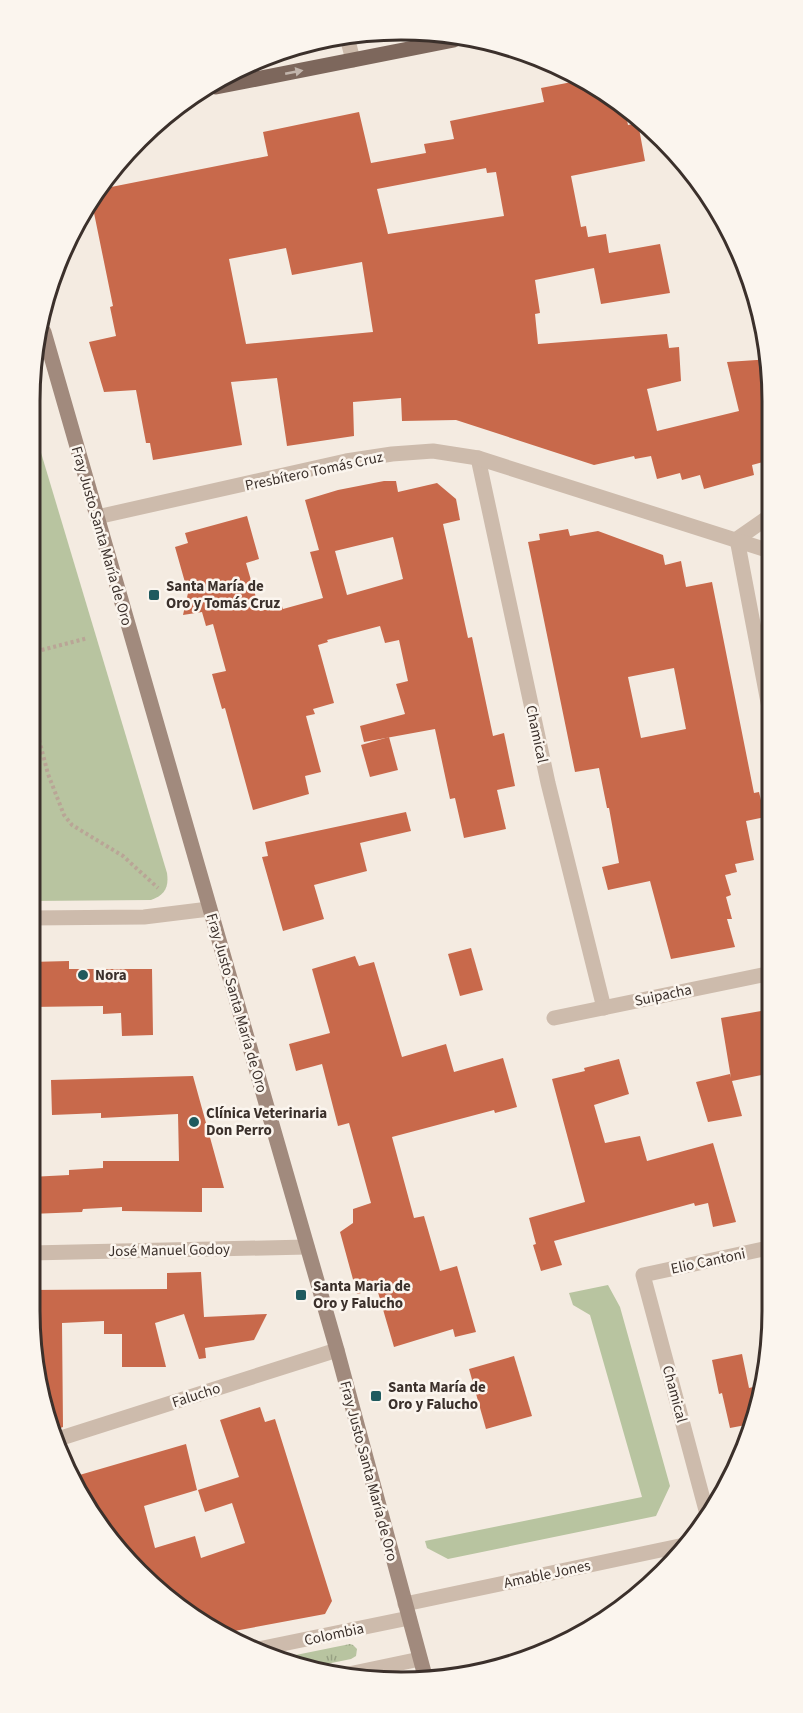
<svg xmlns="http://www.w3.org/2000/svg" width="803" height="1713" font-family="'Source Sans 3',sans-serif">
<style>
.grass{fill:url(#grass-tufts)}
.park{fill:#b8c4a0}
.building{fill:#c8694b;fill-rule:evenodd}
.lines{fill:none;stroke-linecap:round;stroke-linejoin:round}
.path{stroke:#b9a596;stroke-width:4;stroke-dasharray:3 3;stroke-linecap:butt}
.minor{stroke:#cdbbac;stroke-width:15}
.tertiary{stroke:#cdbbac;stroke-width:15}
.secondary{stroke:#a18a7d;stroke-width:15}
.primary{stroke:#7d675c;stroke-width:15}
.oneway{fill:#c2b5ac}
.poi-dot{fill:#1f5a5e;stroke:#fbf5ee;stroke-width:2}
.labels{text-anchor:middle;stroke-width:5;stroke-linejoin:round;paint-order:stroke}
.street-label{font-size:15px;fill:#3b302b;stroke:#fbf5ee}
.poi-label{font-size:15px;font-weight:bold;fill:#3b302b;stroke:#fbf5ee;text-anchor:start}
.rim{fill:none;stroke:#3b302b;stroke-width:3}
</style>
<defs>
<pattern id="grass-tufts" width="24" height="20" patternUnits="userSpaceOnUse" patternTransform="scale(1.5)"><rect width="24" height="20" fill="#b8c4a0"/><path d="M3 7l-1-3M5 7V3M7 7l1-3M15 17l-1-3M17 17v-4M19 17l1-3" fill="none" stroke="#97a083"/></pattern>
</defs>
<rect width="100%" height="100%" fill="#f4ebe1"/>
<path class="grass" d="M350,1644L353,1645L357,1649L356,1656L351,1659L307,1668L281,1658Z"/>
<g class="park">
<path d="M30,416L167,873C169,887 165,895 151,900L30,901Z"/>
<path d="M608,1285L620,1307L670,1486L656,1516L448,1559L427,1548L425,1541L642,1497L590,1315L573,1305L569,1293Z"/>
</g>
<g class="building">
<path d="M582,80L624,105L628,125L638,123L645,161L571,176L581,227L586,226L588,237L606,234L609,253L660,244L670,293L601,304L594,268L535,280L540,313L535,314L538,344L667,334L669,348L679,347L681,381L647,389L657,431L739,411L727,362L770,359V460L752,465L754,475L704,489L700,475L682,480L680,473L657,479L651,456L635,459L634,456L594,465L456,420L402,421L401,398L353,402L354,436L287,446L277,378L231,382L242,445L153,460L150,443H146L136,390L104,392L89,342L116,336L110,307L113,306L93,208L106,188L268,156L263,132L359,112L371,163L426,153L424,144L454,139L450,121L544,102L541,88ZM486,168L487,173L496,172L504,216L388,234L377,189ZM286,248L292,275L362,262L373,332L246,344L229,259Z"/>
<path d="M384,481H396L398,492L437,483L456,499L460,520L443,524L468,638L472,637L493,736L504,733L515,786L497,790L506,829L464,838L455,798L450,799L435,729L364,742L360,726L405,714L396,684L408,681L399,640L385,643L380,626L327,640L328,642L318,645L334,703L313,709L315,714L306,716L321,772L305,776L309,794L253,810L225,708L222,709L212,674L226,671L213,624L206,626L202,612L183,615L188,593L175,547L188,543L185,533L247,516L259,559L246,563L260,611L282,606L283,609L323,598L310,552L319,550L305,500L338,490ZM393,537L403,579L347,595L335,551Z"/>
<path d="M568,529L570,536L598,531L663,555L665,565L681,561L686,587L712,582L754,793L759,792L765,817L746,821L754,860L735,864L737,872L725,875L731,895L726,897L732,919H727L735,947L671,959L650,881L608,890L602,867L619,863L609,808H607L599,768L575,772L528,542L540,540L539,534ZM674,668L686,729L641,738L628,677Z"/>
<path d="M389,737L398,770L370,777L361,745Z"/>
<path d="M406,812L411,831L360,843L367,871L314,885L324,919L283,931L262,857L268,856L265,842Z"/>
<path d="M471,948L483,990L460,996L448,954Z"/>
<path d="M355,956L359,966L374,962L402,1057L446,1044L454,1072L503,1058L517,1107L495,1113L494,1110L392,1137L414,1218L424,1216L440,1271L457,1266L476,1332L455,1337L453,1329L394,1347L377,1289L357,1294L340,1232L353,1223V1209L371,1203L349,1123L338,1126L322,1064L296,1071L289,1044L330,1033L312,969Z"/>
<path d="M69,961V969H152L153,1035L122,1036L121,1013L103,1014V1006L30,1007V962Z"/>
<path d="M772,1009V1073L732,1081L742,1116L708,1122L696,1082L730,1074L731,1078L721,1018Z"/>
<path d="M619,1059L629,1094L594,1105L605,1143L640,1136L647,1161L713,1143L736,1222L713,1227L708,1203L695,1206L694,1203L554,1241L562,1265L541,1271L533,1245L536,1244L529,1218L585,1202L552,1079L585,1071L584,1068Z"/>
<path d="M193,1076L224,1188H202V1212L122,1211V1207L83,1209L82,1212L30,1214V1177L69,1175V1170L103,1168V1161H179L178,1114L101,1118V1113L52,1115L51,1080Z"/>
<path d="M201,1272L204,1317L267,1314L254,1340L205,1348L206,1358L199,1359L184,1314L155,1323L166,1367H122V1334H104V1321L62,1323L63,1427L50,1432L30,1311V1290L167,1289V1273Z"/>
<path d="M742,1354L749,1388L758,1386L751,1424L730,1428L722,1393L719,1394L712,1360Z"/>
<path d="M514,1356L532,1416L486,1429L469,1369Z"/>
<path d="M260,1407L265,1422L275,1419L332,1601L325,1614L218,1634L122,1556L76,1476L186,1444L197,1490L144,1506L155,1548L195,1536L201,1558L245,1543L232,1503L205,1512L198,1490L239,1477L220,1420Z"/>
</g>
<g class="lines">
<g class="path">
<path d="M30,468L36,467"/>
<path d="M30,653L88,638"/>
<path d="M30,705L48,774L64,815L72,825L123,856L158,888"/>
</g>
<g class="minor">
<path d="M348,41L353,60"/>
<path d="M478,458L548,783L604,1008"/>
<path d="M770,516L737,539L771,718"/>
<path d="M97,517L346,461L392,454L433,451L478,458L770,551"/>
<path d="M30,918L144,917L209,909"/>
<path d="M554,1018L772,973"/>
<path d="M30,1253L307,1247"/>
<path d="M55,1440L337,1350"/>
<path d="M707,1514L643,1275L773,1247"/>
<path d="M258,1649L409,1618"/>
<path d="M339,1676L420,1659"/>
</g>
<path class="tertiary" d="M405,1604L689,1544"/>
<path class="secondary" d="M44,332L337,1350L425,1676"/>
<path class="primary" d="M216,87L454,40"/>
</g>
<defs><path id="oneway-solid" d="M-6-.8H1V-3.2L6.5 0L1 3.2V.8H-6Z" transform="scale(1.5)"/></defs>
<use class="oneway" href="#oneway-solid" transform="translate(294 72) rotate(-11)"/>
<g class="poi-dot">
<rect x="148" y="589" width="12" height="12" rx="3"/>
<circle cx="83" cy="975" r="6"/>
<circle cx="194" cy="1122" r="6"/>
<rect x="295" y="1289" width="12" height="12" rx="3"/>
<rect x="370" y="1390" width="12" height="12" rx="3"/>
</g>
<g class="labels">
<g class="street-label">
<text transform="translate(314 471) rotate(-12)" y="5">Presbítero Tomás Cruz</text>
<text transform="translate(102 536) rotate(74)" y="5">Fray Justo Santa María de Oro</text>
<text transform="translate(537 734) rotate(78)" y="5">Chamical</text>
<text transform="translate(663 995) rotate(-12)" y="5">Suipacha</text>
<text transform="translate(237 1003) rotate(74)" y="5">Fray Justo Santa María de Oro</text>
<text transform="translate(169 1250) rotate(-1)" y="5">José Manuel Godoy</text>
<text transform="translate(708 1261) rotate(-12)" y="5">Elio Cantoni</text>
<text transform="translate(675 1394) rotate(75)" y="5">Chamical</text>
<text transform="translate(196 1395) rotate(-18)" y="5">Falucho</text>
<text transform="translate(369 1471) rotate(75)" y="5">Fray Justo Santa María de Oro</text>
<text transform="translate(547 1574) rotate(-12)" y="5">Amable Jones</text>
<text transform="translate(334 1634) rotate(-12)" y="5">Colombia</text>
</g>
<g class="poi-label">
<text x="166" y="591">Santa María de<tspan x="166" dy="17">Oro y Tomás Cruz</tspan></text>
<text x="95" y="980">Nora</text>
<text x="206" y="1118">Clínica Veterinaria<tspan x="206" dy="17">Don Perro</tspan></text>
<text x="313" y="1291">Santa Maria de<tspan x="313" dy="17">Oro y Falucho</tspan></text>
<text x="388" y="1392">Santa María de<tspan x="388" dy="17">Oro y Falucho</tspan></text>
</g>
</g>
<path d="M0 0H803V1713H0ZM401 40H401A361 361 0 0 1 762 401V1311A361 361 0 0 1 401 1672H401A361 361 0 0 1 40 1311V401A361 361 0 0 1 401 40Z" fill="#fbf5ee" fill-rule="evenodd"/>
<path class="rim" d="M401 40H401A361 361 0 0 1 762 401V1311A361 361 0 0 1 401 1672H401A361 361 0 0 1 40 1311V401A361 361 0 0 1 401 40Z"/>
</svg>
